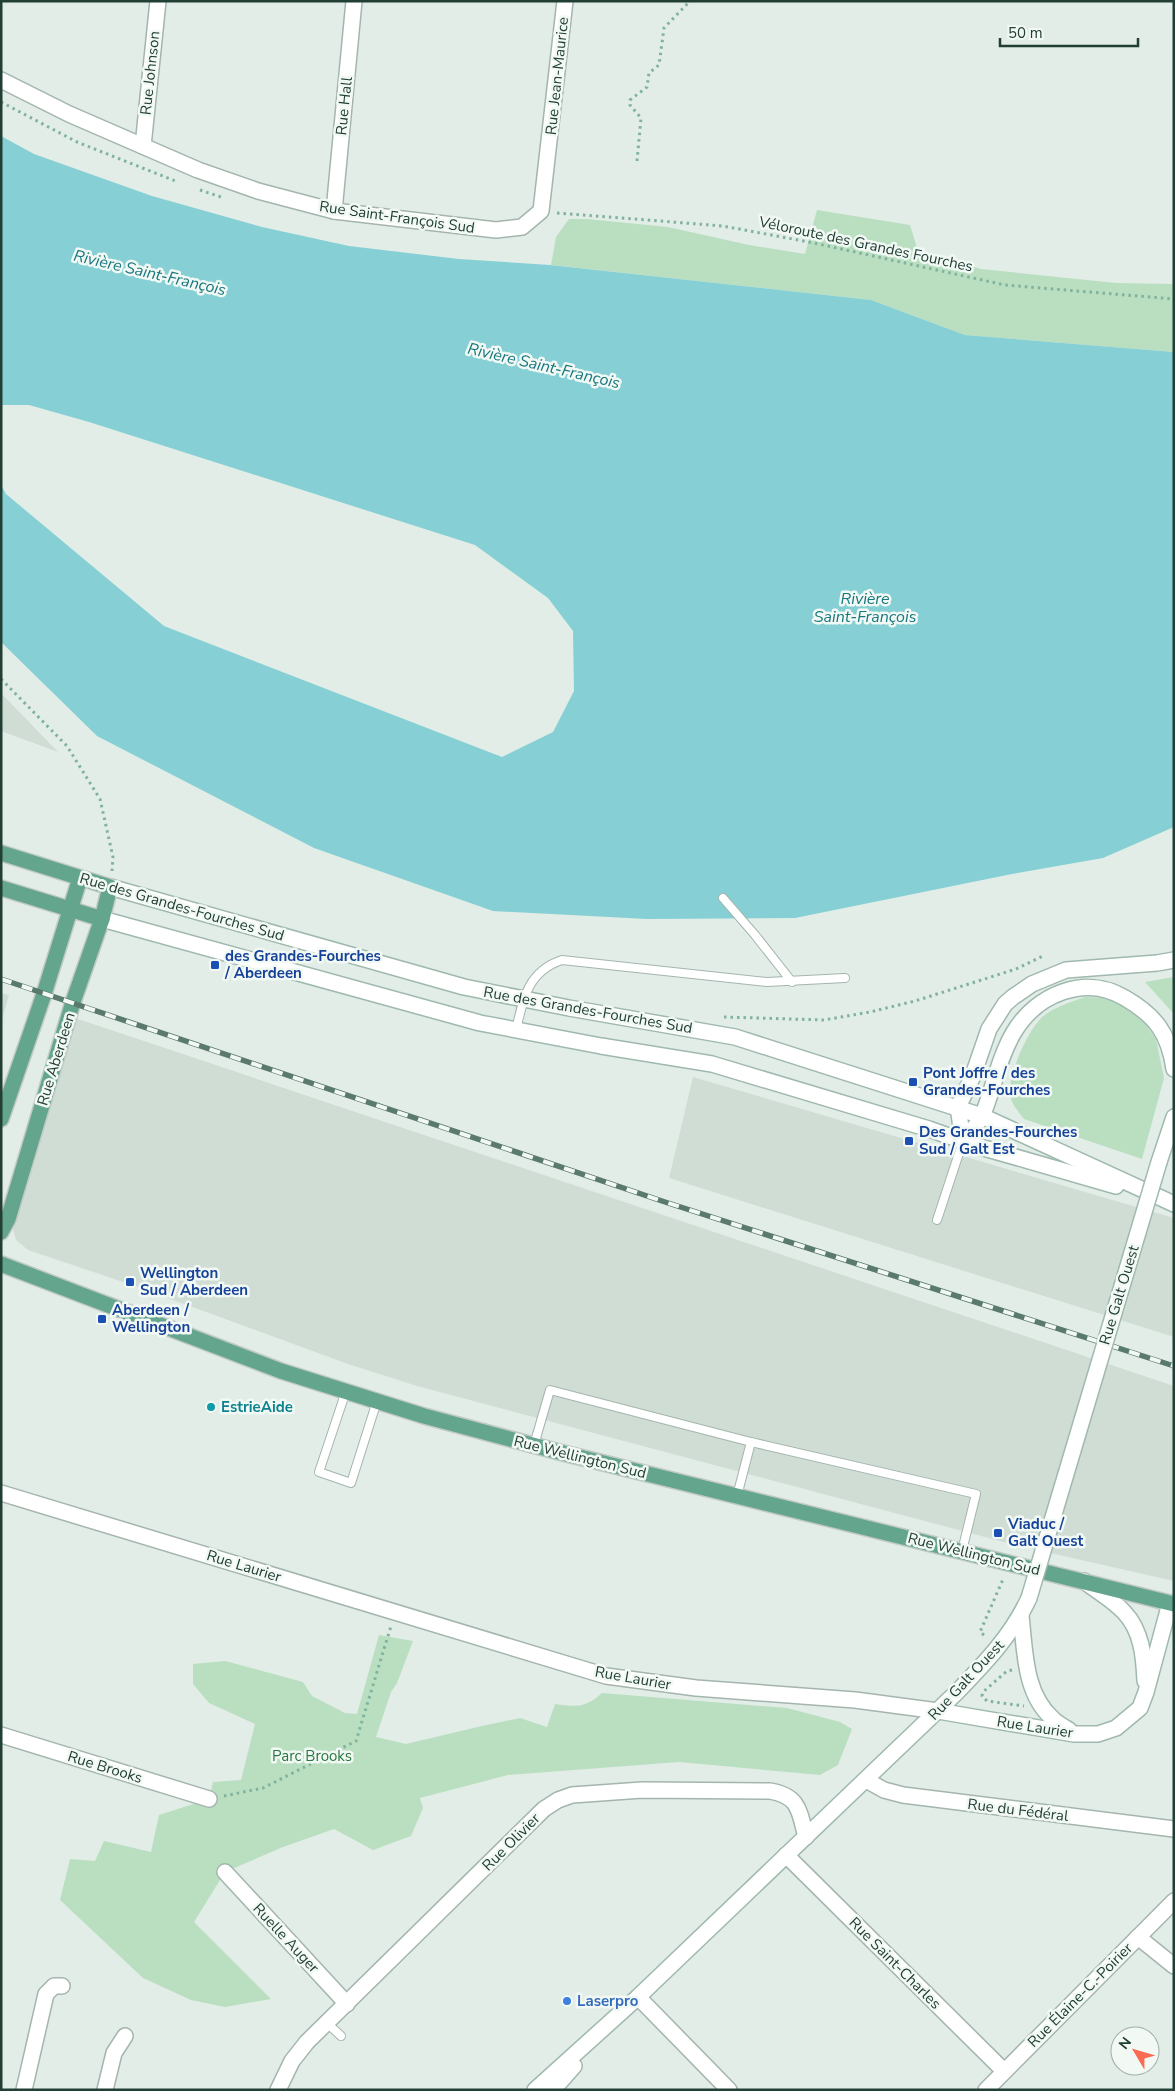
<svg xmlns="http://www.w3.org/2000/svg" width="1175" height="2091" font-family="'Nunito Sans',sans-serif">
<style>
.built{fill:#d0ddd5}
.green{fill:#b9dfc0}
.water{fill:#86d0d5}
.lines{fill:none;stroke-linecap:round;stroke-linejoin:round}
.service-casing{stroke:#a4b5ae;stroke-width:10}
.minor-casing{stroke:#a4b5ae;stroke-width:18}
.secondary-casing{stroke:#9fb9ae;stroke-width:18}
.primary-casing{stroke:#c1c9c6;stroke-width:18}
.path{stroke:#80b29e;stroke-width:3;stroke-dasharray:2.5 4;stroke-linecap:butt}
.service{stroke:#fff;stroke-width:8}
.minor{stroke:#fff;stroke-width:15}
.secondary{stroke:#fff;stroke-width:15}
.primary{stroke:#64a58e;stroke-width:15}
.rail-casing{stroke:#5b7a6f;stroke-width:5.5}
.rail{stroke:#f2f9f5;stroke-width:4;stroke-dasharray:11;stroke-linecap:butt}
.secondary-bridge-casing{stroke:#9fb9ae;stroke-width:18;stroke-linecap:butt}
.secondary-bridge{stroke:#fff;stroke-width:15}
.transit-dot{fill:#1a4fb4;stroke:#f2f9f5;stroke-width:2}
.culture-dot{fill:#0f9aa8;stroke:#f2f9f5;stroke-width:2}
.shop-dot{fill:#3f7fe0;stroke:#f2f9f5;stroke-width:2}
.labels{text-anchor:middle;stroke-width:5;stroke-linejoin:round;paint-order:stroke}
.street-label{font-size:15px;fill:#213f34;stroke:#f2f9f5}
.transit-label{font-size:15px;font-weight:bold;fill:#164399;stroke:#f2f9f5;text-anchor:start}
.culture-label{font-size:15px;font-weight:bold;fill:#0d838f;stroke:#f2f9f5;text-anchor:start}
.park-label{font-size:15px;fill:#28783f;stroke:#f2f9f5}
.shop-label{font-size:15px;font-weight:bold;fill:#366cbe;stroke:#f2f9f5;text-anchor:start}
.water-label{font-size:16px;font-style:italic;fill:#17777e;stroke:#f2f9f5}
</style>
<rect width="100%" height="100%" fill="#e2ede7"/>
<g class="built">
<path d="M1,693L58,752L1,731Z"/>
<path d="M1,993L9,995L1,1023Z"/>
<path d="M75,1018L1174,1386V1581L1015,1545L417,1386L348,1364L132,1285L28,1250L16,1240L12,1225Z"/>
<path d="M693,1077L1174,1218V1337L669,1178Z"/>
</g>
<g class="green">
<path d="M817,210L910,225L918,251L981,269L1116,283L1174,284V352L965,335L871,300L551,265L556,237L569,219H587L668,227L749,245L805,254Z"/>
<path d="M1174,977V1009L1173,1013L1145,982Z"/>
<path d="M1085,997L1110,998L1128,1007L1144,1022L1156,1039L1164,1078L1142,1159L1024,1119C1019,1112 1012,1105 1010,1096C1007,1077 1029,1025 1046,1014C1057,1006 1071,1002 1085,997Z"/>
<path d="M379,1635L413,1641L397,1683L391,1692L376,1737L406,1744L482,1726L520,1718L547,1727L555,1704C577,1707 585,1708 602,1693L787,1708L840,1722L852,1729L838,1765L820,1775L679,1762L508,1775L420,1798L423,1808L411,1836L373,1850L334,1829L283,1847L225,1872L194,1922L271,1999L225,2007L191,2000L143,1978L60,1900L70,1859L95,1861L104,1841L151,1852L159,1815L209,1799L213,1782L241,1780L255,1724L209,1703L193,1684V1664L225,1661L303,1682L312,1696L345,1713L357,1714Z"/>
</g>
<path class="water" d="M1,136L34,154L152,196L262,227L349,246L459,259L550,265L871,300L965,335L1174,352V827L1103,858L1012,874L795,918L647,919L493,911L314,848L97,736L1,642V485L6,494L164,626L502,757L553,732L574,691L573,631L548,598L475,545L89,422L29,405H1Z"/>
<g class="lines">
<defs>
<g id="service">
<path d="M723,898L755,935L792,982"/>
<path d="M516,1030C523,999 528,971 562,960L767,982L845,978"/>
<path d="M937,1220L963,1141"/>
<path d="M346,1391L319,1472L351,1483L377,1401"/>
<path d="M751,1442L976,1494L962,1551"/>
<path d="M534,1445L550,1390L751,1442L737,1496"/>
<path d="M328,2024L341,2036"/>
</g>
<g id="minor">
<path d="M1,80L69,114L198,170L258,191L334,211L496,230L522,227L541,211L565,1"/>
<path d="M143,146L158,1"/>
<path d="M334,211L354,1"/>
<path d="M1,1493L606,1676L696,1688L855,1700L938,1711"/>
<path d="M1,1735L209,1799"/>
<path d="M866,1780L884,1790L903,1795L1174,1829"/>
<path d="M786,1855L1004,2071"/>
<path d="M225,1872L347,2004"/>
<path d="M1138,1937L1174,1966"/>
<path d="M638,1997L729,2090"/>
<path d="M24,2090L46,1994L54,1986H62"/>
<path d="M105,2090L114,2053L125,2036"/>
<path d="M278,2090L292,2061L307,2042L544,1809L558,1800L572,1795L642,1790L770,1791C799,1796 799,1810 806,1837"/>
<path d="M986,2090L1174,1901"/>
</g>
<g id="secondary">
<path d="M110,887L464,987L569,1008L735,1037L982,1116L1174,1204"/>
<path d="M102,919L480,1023L601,1046L712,1064L929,1129L977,1146L1116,1186"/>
<path d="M963,1141C970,1133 979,1123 983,1114C994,1087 999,1057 1014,1032C1037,994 1085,974 1125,998C1156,1016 1169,1034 1174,1069"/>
<path d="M963,1141L958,1107L972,1078L989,1029L1005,1004L1013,997L1032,984L1066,970L1157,963L1174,960"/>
<path d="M1159,1162L1174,1117"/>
<path d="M1084,1581C1097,1591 1113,1600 1124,1612C1142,1631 1144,1657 1145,1681"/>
<path d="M1021,1616C1025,1650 1024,1694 1053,1719C1057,1723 1064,1727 1069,1730"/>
<path d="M938,1711L1074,1734H1098L1116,1728L1140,1708L1146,1692L1170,1603"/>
<path d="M535,2090L638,1997L957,1692C985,1663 1012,1635 1029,1598"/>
<path d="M553,2090L574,2066"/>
</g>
<g id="primary">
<path d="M1,853L110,887L102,919L73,1002L8,1219L1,1232"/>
<path d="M1,888L102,919"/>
<path d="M1,1119L44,994L80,878"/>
<path d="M1,1264L281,1371L424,1416L559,1452L1174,1604"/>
</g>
</defs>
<use href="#service" class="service-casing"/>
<use href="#minor" class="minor-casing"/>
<use href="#secondary" class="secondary-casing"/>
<use href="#primary" class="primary-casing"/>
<g class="path">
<path d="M1,102L77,142L178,182"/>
<path d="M637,161L641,118L630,105V100L647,87L649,73L659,65L664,28L690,1"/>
<path d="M200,190L221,197"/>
<path d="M557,213L723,226L814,243L1005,285L1174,299"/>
<path d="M1,679L67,746L100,799L113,857L112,871"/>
<path d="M724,1017L824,1020L870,1012L915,1001L1016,969L1043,956"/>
<path d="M984,1635L980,1632L1004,1577"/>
<path d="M1012,1670L1007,1671L983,1692L982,1696L987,1701L1024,1706"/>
<path d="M224,1796L263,1788L356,1741L391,1626"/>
</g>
<use href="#service" class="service"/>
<use href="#minor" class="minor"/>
<use href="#secondary" class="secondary"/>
<use href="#primary" class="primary"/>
<defs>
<path id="rail" d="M1,979L665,1202L1174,1366"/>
</defs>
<use href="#rail" class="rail-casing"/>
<use href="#rail" class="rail"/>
<defs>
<path id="secondary-bridge" d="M1029,1598L1159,1162"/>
</defs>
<use href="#secondary-bridge" class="secondary-bridge-casing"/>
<use href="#secondary-bridge" class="secondary-bridge"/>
</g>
<g class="transit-dot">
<rect x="210" y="960" width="10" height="10" rx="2.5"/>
<rect x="908" y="1077" width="10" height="10" rx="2.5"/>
<rect x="904" y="1136" width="10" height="10" rx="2.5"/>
<rect x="125" y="1277" width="10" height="10" rx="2.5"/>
<rect x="97" y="1314" width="10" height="10" rx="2.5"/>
<rect x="993" y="1528" width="10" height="10" rx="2.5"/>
</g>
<circle class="culture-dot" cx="211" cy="1407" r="5"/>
<circle class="shop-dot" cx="567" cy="2001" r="5"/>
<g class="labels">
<g class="street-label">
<text transform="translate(150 73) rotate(-84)" y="5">Rue Johnson</text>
<text transform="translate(557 76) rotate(-84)" y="5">Rue Jean-Maurice</text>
<text transform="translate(344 106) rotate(-84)" y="5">Rue Hall</text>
<text transform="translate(397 217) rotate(8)" y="5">Rue Saint-François Sud</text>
<text transform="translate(866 244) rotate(12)" y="5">Véloroute des Grandes Fourches</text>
<text transform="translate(182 907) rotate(16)" y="5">Rue des Grandes-Fourches Sud</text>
<text transform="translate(588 1010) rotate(10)" y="5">Rue des Grandes-Fourches Sud</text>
<text transform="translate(56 1059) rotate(-73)" y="5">Rue Aberdeen</text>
<text transform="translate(1119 1295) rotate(-73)" y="5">Rue Galt Ouest</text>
<text transform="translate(580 1457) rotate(14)" y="5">Rue Wellington Sud</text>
<text transform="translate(974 1554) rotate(14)" y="5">Rue Wellington Sud</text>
<text transform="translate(244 1566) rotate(17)" y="5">Rue Laurier</text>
<text transform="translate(633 1678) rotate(10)" y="5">Rue Laurier</text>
<text transform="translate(966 1680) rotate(-47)" y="5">Rue Galt Ouest</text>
<text transform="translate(1035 1727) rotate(9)" y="5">Rue Laurier</text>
<text transform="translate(105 1767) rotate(17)" y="5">Rue Brooks</text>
<text transform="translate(1018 1810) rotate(7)" y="5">Rue du Fédéral</text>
<text transform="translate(511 1842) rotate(-45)" y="5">Rue Olivier</text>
<text transform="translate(286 1938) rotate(47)" y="5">Ruelle Auger</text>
<text transform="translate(895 1963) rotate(45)" y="5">Rue Saint-Charles</text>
<text transform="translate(1080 1995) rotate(-45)" y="5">Rue Élaine-C.-Poirier</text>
</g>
<g class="transit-label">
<text x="225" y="961">des Grandes-Fourches<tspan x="225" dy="17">/ Aberdeen</tspan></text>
<text x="923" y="1078">Pont Joffre / des<tspan x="923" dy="17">Grandes-Fourches</tspan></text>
<text x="919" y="1137">Des Grandes-Fourches<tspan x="919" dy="17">Sud / Galt Est</tspan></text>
<text x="140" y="1278">Wellington<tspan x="140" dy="17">Sud / Aberdeen</tspan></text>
<text x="112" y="1315">Aberdeen /<tspan x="112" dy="17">Wellington</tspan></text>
<text x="1008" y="1529">Viaduc /<tspan x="1008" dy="17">Galt Ouest</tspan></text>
</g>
<g class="culture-label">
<text x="221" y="1412">EstrieAide</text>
</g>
<g class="park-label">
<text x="312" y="1761">Parc Brooks</text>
</g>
<g class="shop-label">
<text x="577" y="2006">Laserpro</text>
</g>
<g class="water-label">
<text transform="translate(150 272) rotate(13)" y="6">Rivière Saint-François</text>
<text transform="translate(544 365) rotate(13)" y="6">Rivière Saint-François</text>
<text x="865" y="604">Rivière<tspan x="865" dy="18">Saint-François</tspan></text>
</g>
</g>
<rect width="1175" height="2091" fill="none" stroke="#213f34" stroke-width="5"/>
<g transform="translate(1135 2051) rotate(308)"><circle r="24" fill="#f2f9f5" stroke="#9eafa8"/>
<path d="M0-4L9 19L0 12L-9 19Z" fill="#f96c53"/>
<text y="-8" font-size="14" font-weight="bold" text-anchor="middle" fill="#213f34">N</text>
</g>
<path d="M1000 38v8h138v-8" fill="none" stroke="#213f34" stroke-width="2.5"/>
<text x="1008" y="38" font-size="15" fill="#213f34" stroke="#f2f9f5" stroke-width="4" paint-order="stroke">50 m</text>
</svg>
